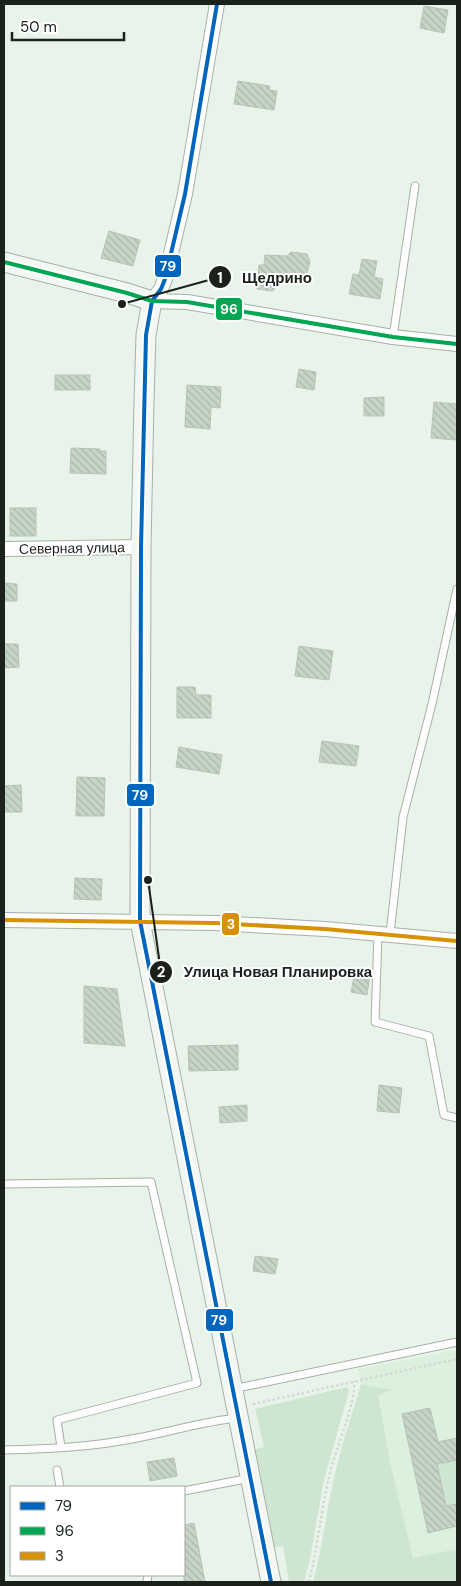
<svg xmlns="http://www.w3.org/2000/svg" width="461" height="1586" font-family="'DM Sans',sans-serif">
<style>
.built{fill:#dbf1dd}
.grass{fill:#cee5d1}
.building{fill:url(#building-back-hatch);stroke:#b8c1b9}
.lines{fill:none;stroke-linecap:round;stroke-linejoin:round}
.lane-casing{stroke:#a7b0a7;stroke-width:9}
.street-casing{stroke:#a7b0a7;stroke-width:16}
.secondary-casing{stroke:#a7b0a7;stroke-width:21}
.path{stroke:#d4d7d4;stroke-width:2.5;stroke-dasharray:2.5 2.5;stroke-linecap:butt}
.lane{stroke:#fcfdfc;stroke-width:7}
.street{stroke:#fcfdfc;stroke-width:14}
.secondary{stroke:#f3f7f3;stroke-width:19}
.bus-1-casing{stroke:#fff;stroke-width:8}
.bus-2-casing{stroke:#fff;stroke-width:8}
.bus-3-casing{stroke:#fff;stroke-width:8}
.bus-1{stroke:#0065bd;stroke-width:4}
.bus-2{stroke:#00a651;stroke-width:4}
.bus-3{stroke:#d69204;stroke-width:4}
.labels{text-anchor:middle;stroke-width:4;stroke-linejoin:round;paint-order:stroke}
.street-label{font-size:14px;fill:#1a221b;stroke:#fff}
.leader{fill:none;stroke:#1a221b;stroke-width:2}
.callout-dot{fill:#1a221b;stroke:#fff;stroke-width:2}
.mark-label{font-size:15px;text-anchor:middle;font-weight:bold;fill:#fff}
.callout-label{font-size:15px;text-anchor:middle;font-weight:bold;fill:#1a221b;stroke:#fff;stroke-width:4;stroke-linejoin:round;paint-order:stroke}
.line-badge{stroke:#fff;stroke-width:2}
.badge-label{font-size:14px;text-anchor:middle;font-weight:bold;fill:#fff}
</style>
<defs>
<pattern id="building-back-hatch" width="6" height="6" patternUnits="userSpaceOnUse" patternTransform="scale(1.25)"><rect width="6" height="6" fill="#c6d5c8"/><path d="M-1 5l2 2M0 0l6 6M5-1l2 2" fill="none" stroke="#aab7ab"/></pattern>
</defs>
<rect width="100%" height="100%" fill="#e8f4e9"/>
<path class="built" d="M457,1350V1582H405L358,1369Z"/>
<g class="grass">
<path d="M361,1384L392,1390L378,1395L391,1467L413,1558L457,1549V1582H313C323,1545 327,1506 336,1469C343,1440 353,1412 361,1384Z"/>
<path d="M347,1387L349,1391L324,1480L310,1559L304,1582H289L283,1546L271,1548L252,1450L264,1447L255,1409Z"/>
<path d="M457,1460V1504L446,1506L437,1464Z"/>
</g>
<g class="building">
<path d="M424,6L448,10L444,33L420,28Z"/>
<path d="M238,81L270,86L269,90L277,91L274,110L234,104Z"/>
<path d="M109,231L140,240L133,266L101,258Z"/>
<path d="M291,252L307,254L310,262L305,280L279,279L273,291L257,289L259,265H264L265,255L287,256Z"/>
<path d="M362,259L377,261L374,277L383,279L380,299L349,294L353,274L359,275Z"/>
<path d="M299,369L316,372L314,390L296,387Z"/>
<rect x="55" y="375" width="35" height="15"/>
<path d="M187,385L221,387L220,408L211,407L210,429L185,427Z"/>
<path d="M384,397V416H364V398Z"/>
<path d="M434,402L457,404V440L431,438Z"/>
<path d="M71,448L100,449V451H106V474L70,473Z"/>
<rect x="10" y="508" width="26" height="28"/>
<path d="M4,583L17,584V601H4Z"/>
<path d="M4,644H18L19,667L4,668Z"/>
<path d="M299,646L333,651L329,680L295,676Z"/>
<path d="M177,687H195L196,695H211V718H177Z"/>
<path d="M322,741L359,746L356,766L319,762Z"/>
<path d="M179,747L222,755L219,774L176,767Z"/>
<path d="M77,777L105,778L104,816H76Z"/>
<path d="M21,785L22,812H4V786Z"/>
<path d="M75,878L102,879L101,900L74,899Z"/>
<path d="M355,972L370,975L367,995L351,992Z"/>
<path d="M84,986L117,989L125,1046L84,1043Z"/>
<path d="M238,1045V1070L189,1071L188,1046Z"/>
<path d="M379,1085L402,1088L399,1113L377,1111Z"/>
<path d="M247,1105V1121L220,1123L219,1107Z"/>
<path d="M255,1256L278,1259L275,1274L253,1271Z"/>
<path d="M430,1408L438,1442L457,1438V1460L437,1464L446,1506L457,1504V1526L428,1533L402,1414Z"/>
<path d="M174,1458L177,1476L150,1481L147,1462Z"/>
<path d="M194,1523L205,1582H184V1525Z"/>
</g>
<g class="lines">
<defs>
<g id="lane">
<path d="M393,337L415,186"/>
<path d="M378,934L375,1022L429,1036L444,1115L457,1118"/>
<path d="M390,934L403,817L432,704L457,589"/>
<path d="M4,1184L151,1182L197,1383L57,1420L61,1447"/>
<path d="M233,1389L457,1342"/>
<path d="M4,1450C48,1449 93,1447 137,1438C170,1432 204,1421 238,1418"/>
<path d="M57,1470L60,1487"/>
<path d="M184,1491L250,1478"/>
<path d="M147,1582L148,1575"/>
</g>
<g id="street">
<path d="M152,301L187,302L393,337L457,344"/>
<path d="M152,301L161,289L165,279L185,194L217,4"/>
<path d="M4,549L141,547"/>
<path d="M4,920L215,923L325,929L457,941"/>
</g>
<path id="secondary" d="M4,262L127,293L152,301L146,335L144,401L141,547L140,921L271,1582"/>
</defs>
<use href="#lane" class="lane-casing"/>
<use href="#street" class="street-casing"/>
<use href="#secondary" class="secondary-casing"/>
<g class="path">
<path d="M253,1404L457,1359"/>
<path d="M309,1582C318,1546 321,1509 330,1473C335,1450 357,1401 354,1381"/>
</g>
<use href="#lane" class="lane"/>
<use href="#street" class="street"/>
<use href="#secondary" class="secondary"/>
<defs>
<path id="bus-1" d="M217,4L185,194L165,279L161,289L152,301L146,335L141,547L140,921L271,1582"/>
<path id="bus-2" d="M4,262L127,293L152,301L187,302L393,337L457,344"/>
<path id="bus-3" d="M4,920L215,923L325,929L457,941"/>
</defs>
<use href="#bus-1" class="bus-1-casing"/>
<use href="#bus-2" class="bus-2-casing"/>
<use href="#bus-3" class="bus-3-casing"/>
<use href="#bus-1" class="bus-1"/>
<use href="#bus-2" class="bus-2"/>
<use href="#bus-3" class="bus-3"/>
</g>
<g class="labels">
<g class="street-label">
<text transform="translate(72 548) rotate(-1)" y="5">Северная улица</text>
</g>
</g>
<path class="leader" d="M122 304L220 277M148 880L161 972"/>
<g class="callout-dot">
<circle cx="122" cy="304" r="5"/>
<circle cx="148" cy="880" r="5"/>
<circle cx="220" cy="277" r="12"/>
<circle cx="161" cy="972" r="12"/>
</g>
<g class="mark-label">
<text x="220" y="283">1</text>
<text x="161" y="977">2</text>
</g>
<g class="callout-label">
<text x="277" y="283">Щедрино</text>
<text x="278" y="977">Улица Новая Планировка</text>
</g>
<g class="line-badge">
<rect x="154" y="254" width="28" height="24" rx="5" fill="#0065bd"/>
<rect x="215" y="297" width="28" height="24" rx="5" fill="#00a651"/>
<rect x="126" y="783" width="29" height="24" rx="5" fill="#0065bd"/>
<rect x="221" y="912" width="19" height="24" rx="5" fill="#d69204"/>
<rect x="205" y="1308" width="29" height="24" rx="5" fill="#0065bd"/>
</g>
<g class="badge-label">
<text x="168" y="271">79</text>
<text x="229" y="314">96</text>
<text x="140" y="800">79</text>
<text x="231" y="929">3</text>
<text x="219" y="1325">79</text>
</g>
<rect width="461" height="1586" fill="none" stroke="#1a221b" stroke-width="10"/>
<rect x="10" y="1486" width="175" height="90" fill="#ffffff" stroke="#a3a7a4"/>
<rect x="20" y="1502" width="25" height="8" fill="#0065bd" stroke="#a3a7a4"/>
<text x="55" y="1511" font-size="15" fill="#1a221b">79</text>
<rect x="20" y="1527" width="25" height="8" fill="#00a651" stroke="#a3a7a4"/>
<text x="55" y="1536" font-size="15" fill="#1a221b">96</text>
<rect x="20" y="1552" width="25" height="8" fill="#d69204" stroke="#a3a7a4"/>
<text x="55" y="1561" font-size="15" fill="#1a221b">3</text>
<path d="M12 32v8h112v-8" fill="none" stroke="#1a221b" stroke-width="2.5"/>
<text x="20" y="32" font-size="15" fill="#1a221b" stroke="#ffffff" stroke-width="4" paint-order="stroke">50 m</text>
</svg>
